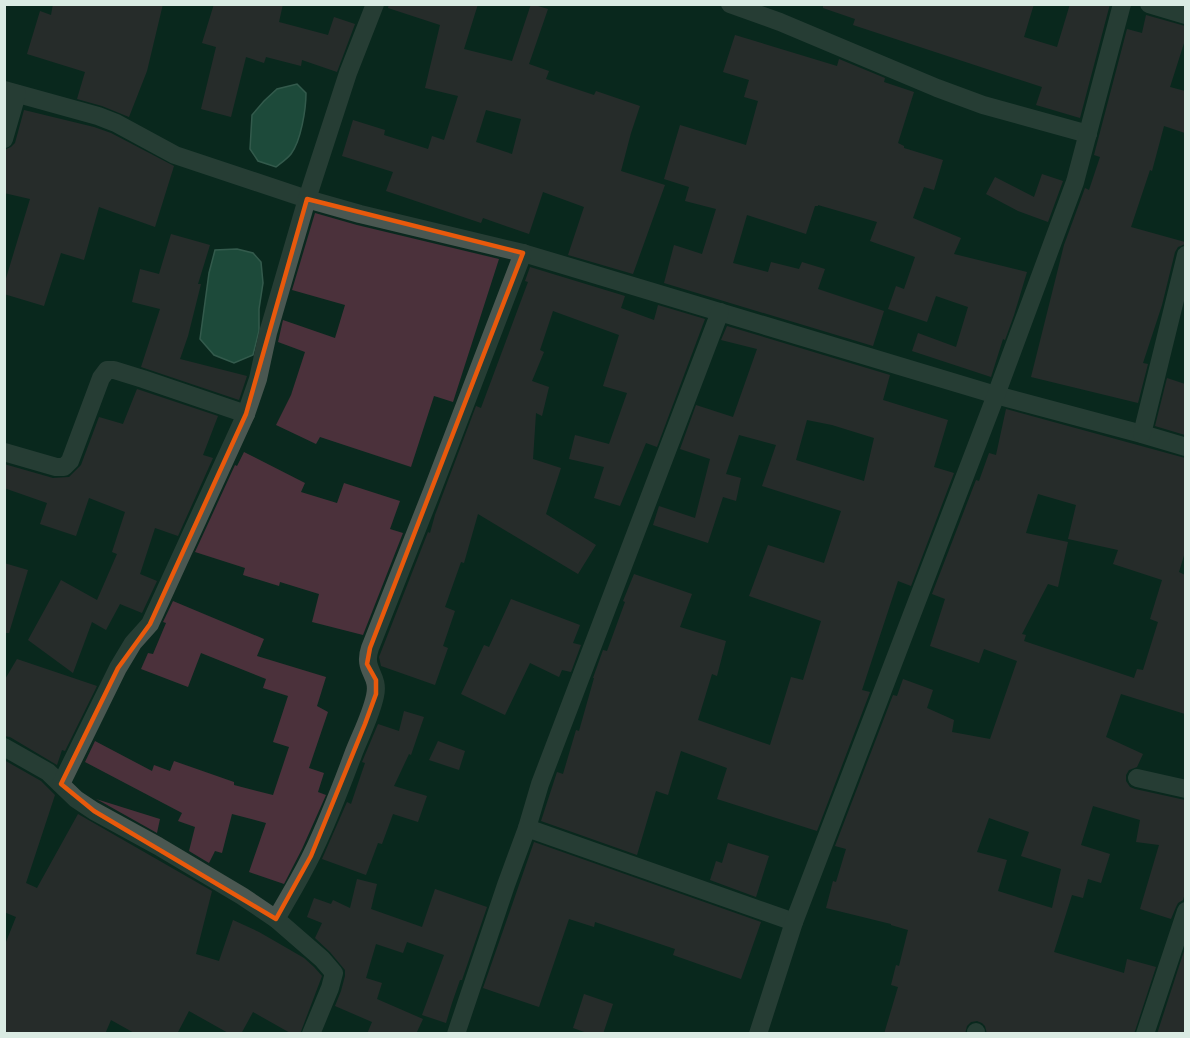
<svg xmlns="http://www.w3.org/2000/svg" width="1190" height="1038" font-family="Manrope,sans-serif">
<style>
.water{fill:#35745d;stroke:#669885;stroke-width:1.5}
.building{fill:#4b313b;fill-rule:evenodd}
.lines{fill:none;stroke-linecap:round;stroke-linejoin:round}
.minor{stroke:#4a5751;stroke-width:18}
.marked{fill:none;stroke:#e8590c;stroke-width:4.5;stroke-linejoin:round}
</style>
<rect width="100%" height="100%" fill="#0a281e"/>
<g class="water">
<path d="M297,84L306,93C306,109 301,141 291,154C287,159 281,163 276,167L258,161L250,149L252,115L264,101L277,89Z"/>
<path d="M237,249L253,253L261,262L263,283L259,309V331L253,355L234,363L214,355L200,339L209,273L215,250Z"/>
</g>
<g class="building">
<path d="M53,4H163L147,71L129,117L102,106L77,99L85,72L27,54L40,11L51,15Z"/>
<path d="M214,4H283L279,22L328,35L334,17L355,24L337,72L302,60L301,66L266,57L264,63L246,57L231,117L201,109L216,47L202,43Z"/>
<path d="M389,4H478L464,49L512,61L531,4L548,9L529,64L549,71L546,79L594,95L596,91L640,106L631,133L621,171L665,185L633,274L568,255L584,207L543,192L529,234L483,218L481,223L386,191L393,172L342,156L353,120L385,130L384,135L428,149L432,136L444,140L458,96L425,88L440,25L388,8ZM486,110L521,119L512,154L476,142Z"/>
<path d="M823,4H1034L1024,37L1057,47L1070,4H1110L1080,118L1036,105L1042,87L853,25L855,19L823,8Z"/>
<path d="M1146,15L1185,26V40L1170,87L1185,91V133L1164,126L1152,171L1150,170L1131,227L1185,242V244L1178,247L1175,252L1162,305L1143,363L1148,364L1138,403L1031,377L1064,245L1085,188L1089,190L1100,157L1094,155L1127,29L1142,33Z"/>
<path d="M735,35L837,66L839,59L885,78L884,82L914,92L898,143L904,146V148L943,160L934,190L924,187L913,218L961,238L954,254L1027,272L1014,315L1005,340L1003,339L991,377L912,351L918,333L956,347L968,307L936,296L927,322L888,309L896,286L904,289L915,257L870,241L877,222L818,205V206H815L806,234L747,215L733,263L768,272L771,262L799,269L802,262L825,269L818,289L884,311L873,346L664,283L674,245L702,254L716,209L685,201L689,187L664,179L680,125L746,145L758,101L744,97L749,80L723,72Z"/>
<path d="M24,110L94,127L111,133L174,166L155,227L99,207L84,260L61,253L44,306L4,294V285L30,199L4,193V150L11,147L15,143Z"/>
<path d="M1042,174L1063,181L1048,222L1018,211L986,194L995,177L1034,197Z"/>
<path d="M315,213L357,225L499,259L453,402L434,396L411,467L320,437L316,444L276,425L291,395L305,352L278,342L283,320L335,338L345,305L292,290Z"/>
<path d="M171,234L210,245L198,284H201L188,336L180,359L247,376L239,400L141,367L160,309L132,302L140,269L159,274Z"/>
<path d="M530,267L625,296L621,308L654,320L658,305L705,319L657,447L646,443L620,506L594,498L604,467L569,459L575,435L609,444L627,393L603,386L619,335L553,311L540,350L544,352L532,381L549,387L542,416L536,413L533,459L561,468L546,514L596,545L578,574L478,514L464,563L461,562L445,607L455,611L443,646L448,648L435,685L381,666L379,657L428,532L430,533L435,515L476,406L481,408L528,282L525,281Z"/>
<path d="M727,326L890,375L883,400L948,420L934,467L954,473L911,586L898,581L862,690L870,692L817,831L717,799L727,768L681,751L668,795L656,791L637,855L541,821L557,772L563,774L576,730L579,731L594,678H593L603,650L607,651L625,602L623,601L634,574L692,594L680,627L726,641L717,676L712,674L698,720L770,745L791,677L803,680L821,621L749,596L768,545L824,563L841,511L762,486L776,445L739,435L726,474L741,478L736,501L723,497L708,543L653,525L659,506L695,518L710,459L680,449L696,405L733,417L757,349L721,340ZM807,420L832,425L874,438L864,481L796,460Z"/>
<path d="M1167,378L1185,384V435L1155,426Z"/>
<path d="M137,389L218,416L203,455L213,458L178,536L155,528L140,574L157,581L142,613L120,604L106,630L92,622L73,673L28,640L61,580L97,600L117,554L112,552L125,512L89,498L76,536L40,524L47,503L4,488V464L53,478L69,477L81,465L99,417L123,424Z"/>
<path d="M1006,409L1185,458V552L1179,572L1185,575V714L1121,694L1106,737L1143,754L1137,767L1129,770L1126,775V781L1130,787L1135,789L1185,800V893L1183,900L1178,903L1176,907L1171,919L1140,909L1159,845L1136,842L1140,820L1093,806L1081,845L1110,854L1101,883L1088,879L1083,898L1072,895L1054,952L1124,973L1127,959L1156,967L1134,1034H987L985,1026L982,1023L977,1021L971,1022L967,1026L965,1034H884L898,987L891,985L896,965L899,966L908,930L891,925V924L826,908L833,881L836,882L846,849L835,846L893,695L897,696L903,679L933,690L927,708L954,720L952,732L990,739L1017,661L984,649L979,663L930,646L945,599L932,594L976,480L979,481L989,453L996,455ZM1038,494L1076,505L1068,539L1118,550L1113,564L1162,580L1150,619L1158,622L1143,670L1137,669L1134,678L1024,641L1026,635L1022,634L1048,584L1058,587L1068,542L1026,533ZM989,818L1029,832L1021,856L1061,869L1052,908L998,891L1007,860L977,852Z"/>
<path d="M244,452L305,483L301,492L337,503L344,483L400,501L390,529L403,533L363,635L312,622L319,594L280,582L279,586L243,575L245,568L195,552L235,465L237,466Z"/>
<path d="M4,563L28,570L9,633H4Z"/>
<path d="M511,599L580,625L573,643L581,645L571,672L562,670L559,677L530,663L505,715L461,694L484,645L489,647Z"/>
<path d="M173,601L264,639L257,656L326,677L317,706L328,712L309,768L324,773L318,792L326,795L302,849L284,884L249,872L266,823L232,814L222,853L215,851L209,863L189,851L195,827L178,821L182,813L85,762L95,741L152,771L154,765L170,771L174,761L234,782V785L273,795L289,747L273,742L288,696L263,688L266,679L201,653L188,687L141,669L148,653L153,654L166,623L163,622Z"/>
<path d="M17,659L97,686L65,751L62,750L57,765L10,737L4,736V681Z"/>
<path d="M404,711L424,717L411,755L409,754L394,786L427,796L418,822L393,814L382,844L378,843L366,875L322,859L347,802L351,804L365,763L362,762L378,724L399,731Z"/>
<path d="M438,741L465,751L459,770L429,760Z"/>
<path d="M4,760L41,781L55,795L26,883L37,888L78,814L212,891L196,954L219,961L233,920L259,932L304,958L314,967L322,976L300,1034H292L253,1012L241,1034H230L189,1011L177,1034H136L111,1020L105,1034H4V947L16,917L4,912Z"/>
<path d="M96,799L160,819L157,833L100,801Z"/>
<path d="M534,842L761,922L741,979L673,955L675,949L595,922L594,927L569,919L539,1007L483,988Z"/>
<path d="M728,843L769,856L756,897L710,880L716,861L722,863Z"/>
<path d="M357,879L377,884L371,909L422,927L435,889L487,907L462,980H460L452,1003L446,1023L422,1015L444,955L407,942L403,953L376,944L366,978L382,983L377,999L423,1019L416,1034H367L372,1022L335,1006L341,991L345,976V970L330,952L315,938L322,923L307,917L314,898L331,904L333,900L350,908Z"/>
<path d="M1185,948V1034H1157Z"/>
<path d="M584,994L613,1004L603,1034H590L573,1028Z"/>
</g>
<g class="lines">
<g class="minor">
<path d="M730,4L780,22L937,88L983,105L1088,134"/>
<path d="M1149,4L1186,15"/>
<path d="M4,90L98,116L116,123L175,155L307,199L360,214L523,253L996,395L1142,434L1186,447"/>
<path d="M4,139L17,94"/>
<path d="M1142,434L1186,255"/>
<path d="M4,452L56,467H64L70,461L101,378L107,370H114L143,379L246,414"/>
<path d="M4,747L48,772L76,799L94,811L158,846L242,896L276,919C288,898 301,877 312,854C328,821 341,787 354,752C361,734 371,715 375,696C380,674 362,671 370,648L432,491L523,253"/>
<path d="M1137,778L1186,789"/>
<path d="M61,784L118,668L133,643L150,624L246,414L258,379L268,333L307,199L348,73L375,4"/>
<path d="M527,828L794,922"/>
<path d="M276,919L322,959L334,973L330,988L311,1034"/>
<path d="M456,1034L506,885L527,828L540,784L720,312"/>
<path d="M758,1034L794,922L996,395L1075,182L1122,4"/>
<path d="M976,1034V1032"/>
<path d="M1145,1034L1186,911"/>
</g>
</g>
<path d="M0 0H1190V1038H0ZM307,199L523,253L370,648L367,664L376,680V694L365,724L311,856L276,919L94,811L61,784L118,668L150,624L246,414Z" fill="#0a281e" fill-opacity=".55" fill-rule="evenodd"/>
<path class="marked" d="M307,199L523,253L370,648L367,664L376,680V694L365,724L311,856L276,919L94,811L61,784L118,668L150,624L246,414Z"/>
<rect width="1190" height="1038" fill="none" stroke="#daebe3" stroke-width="12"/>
</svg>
